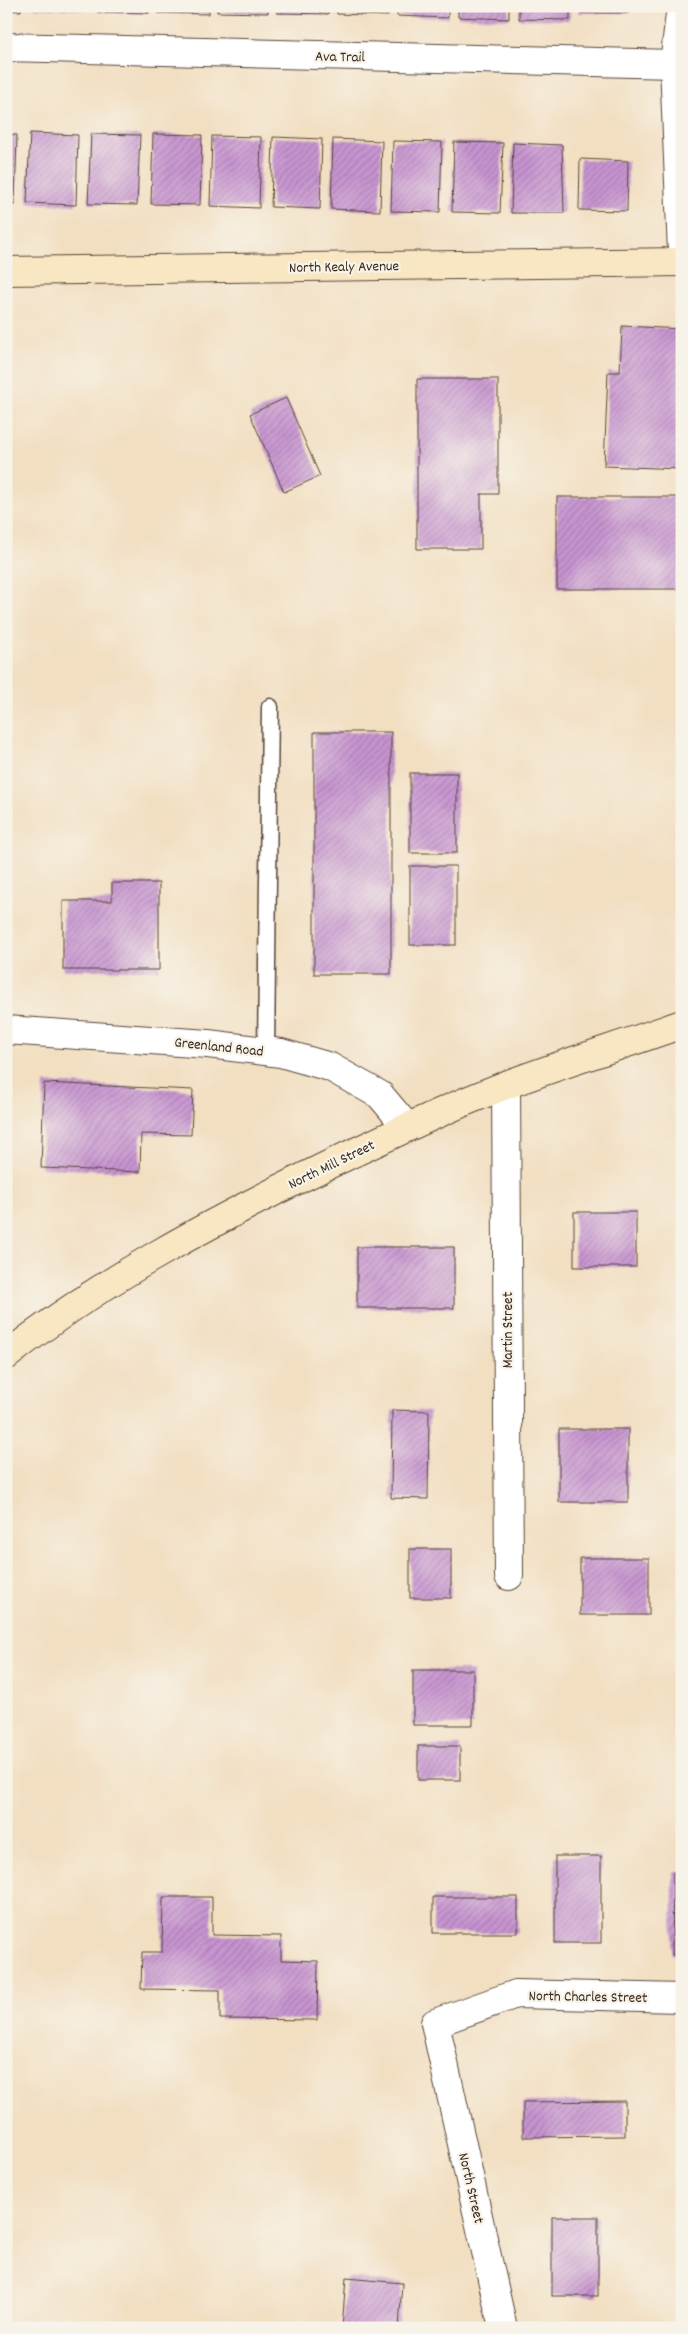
<svg xmlns="http://www.w3.org/2000/svg" width="688" height="2334" font-family="Dekko,sans-serif">
<style>
.building{fill:url(#building-hatch)}
.lines{fill:none;stroke-linecap:round;stroke-linejoin:round}
.lane-casing{stroke:#564537;stroke-width:19}
.street-casing{stroke:#564537;stroke-width:30}
.secondary-casing{stroke:#564537;stroke-width:30}
.lane{stroke:#fff;stroke-width:16}
.street{stroke:#fff;stroke-width:28}
.secondary{stroke:#f9e7c3;stroke-width:28}
.labels{text-anchor:middle;stroke-width:4.5;stroke-linejoin:round;paint-order:stroke}
.street-label{font-size:15px;fill:#3b2a1e;stroke:#f7f3e8}
</style>
<defs>
<pattern id="building-hatch" width="6" height="6" patternUnits="userSpaceOnUse" patternTransform="scale(1.25)"><rect width="6" height="6" fill="#c794d1"/><path d="M-1 1l2-2M0 6l6-6M5 7l2-2" fill="none" stroke="#a379a9"/></pattern>
</defs>
<rect width="100%" height="100%" fill="#f7f3e8"/>
<filter id="ink" filterUnits="userSpaceOnUse"><feTurbulence type="fractalNoise" baseFrequency=".02" numOctaves="2"/><feDisplacementMap in="SourceGraphic" scale="10" xChannelSelector="R" yChannelSelector="G"/><feConvolveMatrix kernelMatrix="1 2 1 2 8 2 1 2 1" color-interpolation-filters="sRGB"/></filter>
<filter id="wash" filterUnits="userSpaceOnUse"><feTurbulence type="fractalNoise" baseFrequency=".0096" numOctaves="4" result="noise"/><feDisplacementMap in="SourceGraphic" scale="20" xChannelSelector="R" yChannelSelector="G"/><feGaussianBlur stdDeviation="1.12" result="paint"/><feColorMatrix in="noise" values="0 0 0 0 0 0 0 0 0 0 0 0 0 0 0 0 0 1.4 0 .05"/><feComposite in="paint" operator="in"/></filter>
<g filter="url(#wash)">
<rect width="100%" height="100%" fill="#f2dfc2"/>
<g id="blocks">
<g class="building">
<path d="M6,6H21V11L6,10Z"/>
<path d="M34,6H85V10L34,8Z"/>
<path d="M98,6H149V13L98,12Z"/>
<path d="M158,6H209V14L158,13Z"/>
<path d="M217,6H268V13L217,12Z"/>
<path d="M277,6H328V14L277,13Z"/>
<path d="M337,6H388V16L337,14Z"/>
<path d="M397,6H448V18L397,16Z"/>
<path d="M458,6H509V19L458,17Z"/>
<path d="M519,6H570V20L519,19Z"/>
<rect x="579" y="6" width="49" height="7"/>
<path d="M30,133L78,135L76,205L27,203Z"/>
<path d="M6,134L17,135L15,205L6,204Z"/>
<path d="M91,134L140,135L137,205L88,204Z"/>
<path d="M153,134L202,135L200,205L151,204Z"/>
<path d="M212,136L261,137L259,208L210,206Z"/>
<path d="M273,137L322,139L320,209L271,207Z"/>
<path d="M333,139L382,141L380,211L331,209Z"/>
<path d="M393,141L442,142L440,212L391,211Z"/>
<path d="M454,142L503,143L500,213L452,212Z"/>
<path d="M513,143L562,145L564,213H511Z"/>
<path d="M580,159L628,161L627,211L579,210Z"/>
<path d="M622,326L682,329V469L604,466L608,372H620Z"/>
<path d="M417,379H498V494H481V549H417Z"/>
<path d="M286,398L320,476L284,492L250,414Z"/>
<rect x="557" y="497" width="125" height="92"/>
<rect x="314" y="732" width="77" height="242"/>
<rect x="410" y="773" width="47" height="80"/>
<rect x="410" y="866" width="46" height="79"/>
<path d="M112,883H159V970H63V901H112Z"/>
<path d="M44,1083L193,1090L191,1135L141,1134L140,1172L41,1168Z"/>
<rect x="574" y="1212" width="62" height="55"/>
<rect x="357" y="1247" width="97" height="61"/>
<path d="M392,1410L429,1411L428,1499L391,1498Z"/>
<rect x="559" y="1429" width="69" height="73"/>
<rect x="410" y="1549" width="41" height="49"/>
<rect x="580" y="1558" width="69" height="57"/>
<rect x="413" y="1670" width="60" height="55"/>
<rect x="418" y="1746" width="42" height="34"/>
<rect x="555" y="1856" width="46" height="87"/>
<path d="M673,1872H682V1955H672Z"/>
<path d="M163,1897H212V1935L281,1936V1960L318,1961L317,2020L220,2019V1990L141,1989L142,1952H162Z"/>
<rect x="433" y="1897" width="85" height="36"/>
<path d="M625,2101V2136L523,2137V2102Z"/>
<rect x="552" y="2217" width="46" height="79"/>
<path d="M346,2278L402,2283L399,2328H342Z"/>
</g>
</g>
</g>
<g filter="url(#ink)">
<use href="#blocks" fill-opacity="0" stroke="#564537" stroke-width="1"/>
<g class="lines">
<defs>
<path id="lane" d="M266,1051L270,707"/>
<g id="street">
<path d="M681,6L674,64L682,253"/>
<path d="M6,47L674,64"/>
<path d="M6,1030L208,1044L281,1053L330,1067L380,1095L407,1127"/>
<path d="M506,1085L509,1576"/>
<path d="M503,2328L435,2023L516,1994L682,1998"/>
</g>
<g id="secondary">
<path d="M6,271L682,262"/>
<path d="M6,1356C103,1279 215,1220 326,1166C385,1138 444,1109 506,1085C564,1063 623,1045 682,1024"/>
</g>
</defs>
<use href="#lane" class="lane-casing"/>
<use href="#street" class="street-casing"/>
<use href="#secondary" class="secondary-casing"/>
<use href="#lane" class="lane"/>
<use href="#street" class="street"/>
<use href="#secondary" class="secondary"/>
</g>
</g>
<g class="labels">
<g class="street-label">
<text transform="translate(340 56) rotate(1)" y="5">Ava Trail</text>
<text transform="translate(344 266) rotate(-1)" y="5">North Kealy Avenue</text>
<text transform="translate(219 1046) rotate(6)" y="5">Greenland Road</text>
<text transform="translate(331 1164) rotate(-26)" y="5">North Mill Street</text>
<text transform="translate(507 1330) rotate(-90)" y="5">Martin Street</text>
<text transform="translate(588 1996) rotate(1)" y="5">North Charles Street</text>
<text transform="translate(472 2188) rotate(77)" y="5">North Street</text>
</g>
</g>
<rect width="688" height="2334" fill="none" stroke="#f7f3e8" stroke-width="25"/>
</svg>
